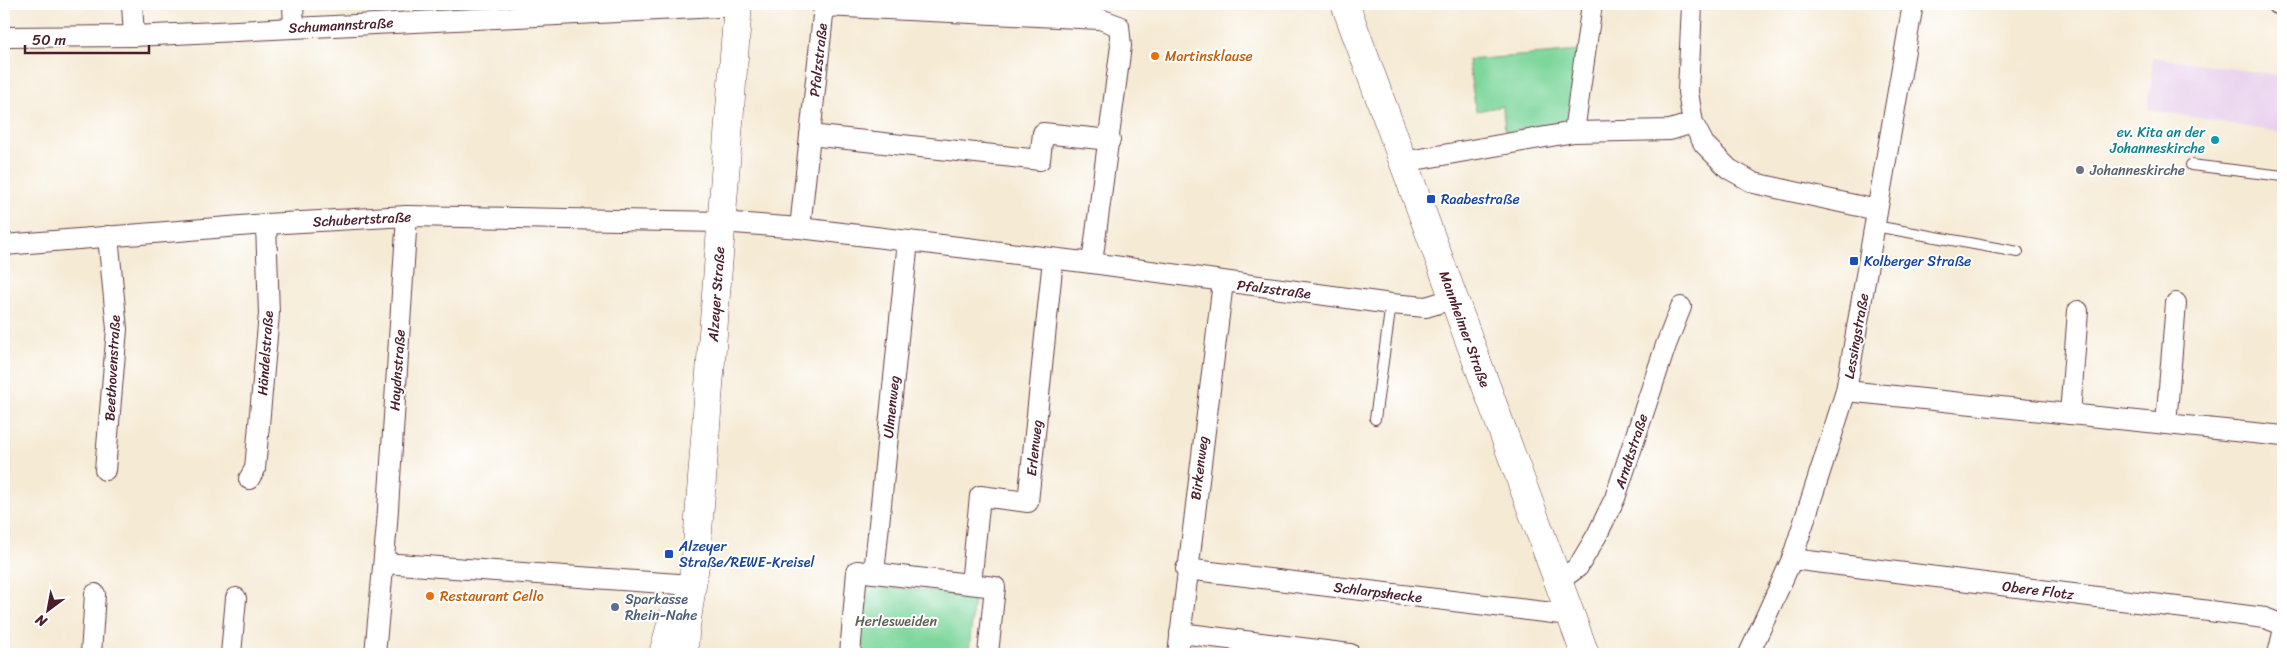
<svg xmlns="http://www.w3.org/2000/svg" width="2287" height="658" font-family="Sriracha,sans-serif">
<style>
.built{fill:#e9d1ed}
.green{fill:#7dd69b;stroke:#647a63}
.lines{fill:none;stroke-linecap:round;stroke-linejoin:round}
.lane-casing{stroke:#643d44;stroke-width:12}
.street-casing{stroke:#643d44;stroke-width:22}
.secondary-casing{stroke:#643d44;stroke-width:29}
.lane{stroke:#fff;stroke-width:10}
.street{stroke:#fff;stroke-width:20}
.secondary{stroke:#fff;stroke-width:28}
.food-dot{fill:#e8710a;stroke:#fff;stroke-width:2}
.culture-dot{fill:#0f9aa8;stroke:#fff;stroke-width:2}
.worship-dot{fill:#6b7280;stroke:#fff;stroke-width:2}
.transit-dot{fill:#1a4fb4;stroke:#fff;stroke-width:2}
.service-dot{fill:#5c6f8a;stroke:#fff;stroke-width:2}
.labels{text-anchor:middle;stroke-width:4;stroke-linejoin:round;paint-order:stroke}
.street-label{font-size:14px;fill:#4a1f2b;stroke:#fff}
.food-label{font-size:14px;fill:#c56008;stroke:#fff;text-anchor:start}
.culture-label{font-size:14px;fill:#0d838f;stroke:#fff;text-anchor:end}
.worship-label{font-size:14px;fill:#5b616d;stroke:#fff;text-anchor:start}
.transit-label{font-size:14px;fill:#164399;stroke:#fff;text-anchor:start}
.service-label{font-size:14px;fill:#4e5e75;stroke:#fff;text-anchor:start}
.park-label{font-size:14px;fill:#5c5f52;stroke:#fff}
</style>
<rect width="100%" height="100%" fill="#fff"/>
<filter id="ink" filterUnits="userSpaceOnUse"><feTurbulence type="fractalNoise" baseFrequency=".02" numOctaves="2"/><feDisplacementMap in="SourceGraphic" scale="10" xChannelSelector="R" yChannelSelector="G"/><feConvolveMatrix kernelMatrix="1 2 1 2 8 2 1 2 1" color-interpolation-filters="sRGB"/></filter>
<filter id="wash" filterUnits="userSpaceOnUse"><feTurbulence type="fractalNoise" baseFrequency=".0096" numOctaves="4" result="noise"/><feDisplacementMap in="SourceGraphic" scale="20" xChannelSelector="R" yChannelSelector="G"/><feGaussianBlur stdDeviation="1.12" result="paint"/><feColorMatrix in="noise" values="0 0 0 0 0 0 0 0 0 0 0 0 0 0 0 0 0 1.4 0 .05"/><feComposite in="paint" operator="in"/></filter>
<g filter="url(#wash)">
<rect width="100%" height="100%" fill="#f5ead4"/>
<path class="built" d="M2153,57L2283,76V133L2148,109Z"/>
<g class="green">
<path d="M1581,51L1570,121L1505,132L1503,106L1476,111L1468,60Z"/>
<path d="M864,585L974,595L969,654H858Z"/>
</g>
</g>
<g filter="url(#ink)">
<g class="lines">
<defs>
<g id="lane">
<path d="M2191,165L2283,176"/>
<path d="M1875,226L2018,252"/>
<path d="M1375,419L1391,304"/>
</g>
<g id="street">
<path d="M132,4L134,36"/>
<path d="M293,4L294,28"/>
<path d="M1692,4L1688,92L1693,123"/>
<path d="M2277,4L2283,5"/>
<path d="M4,37L134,36L738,6"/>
<path d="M1574,132L1592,4"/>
<path d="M810,135L1040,160L1043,133L1110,140"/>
<path d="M1403,162L1574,132L1670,130L1693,123L1704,144L1729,169L1754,183L1877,210"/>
<path d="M800,228L824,6L1100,19L1119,26L1121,46L1092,263"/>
<path d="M4,245L266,224L407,216L721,222L800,228L1092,263L1391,304L1426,307L1455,298"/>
<path d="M1846,391L2283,436"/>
<path d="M2070,414L2078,311"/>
<path d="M2166,424L2176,303"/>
<path d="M105,470L117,329L108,236"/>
<path d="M249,479L255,469L269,314L266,224"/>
<path d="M1792,559L2265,618L2283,625"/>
<path d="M384,563L692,585"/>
<path d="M1186,569L1561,614L1570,613"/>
<path d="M874,573L908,241"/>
<path d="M1557,579L1567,575L1578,567L1597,535L1615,498L1666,345L1681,307"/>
<path d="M971,584L980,496L1028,502L1053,259"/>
<path d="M1180,633L1350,654"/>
<path d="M91,654L95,594"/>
<path d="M231,654L236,598"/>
<path d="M375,654L387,524L407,216"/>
<path d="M850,654L857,571L995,587L988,654"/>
<path d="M1178,654L1223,282"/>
<path d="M1749,654L1792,559L1846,391L1913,4"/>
<path d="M2278,654L2283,633"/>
</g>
<g id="secondary">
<path d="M1345,4L1585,654"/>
<path d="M663,654L674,614"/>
<path d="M684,654L685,633L696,558L738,4"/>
</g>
</defs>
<use href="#lane" class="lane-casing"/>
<use href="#street" class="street-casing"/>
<use href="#secondary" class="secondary-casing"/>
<use href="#lane" class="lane"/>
<use href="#street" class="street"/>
<use href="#secondary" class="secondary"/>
</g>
</g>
<g class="food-dot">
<circle cx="1155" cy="56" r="5"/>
<circle cx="430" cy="596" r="5"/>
</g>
<circle class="culture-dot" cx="2215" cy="140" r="5"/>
<circle class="worship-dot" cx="2080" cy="170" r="5"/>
<g class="transit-dot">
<rect x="1426" y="194" width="10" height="10" rx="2.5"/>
<rect x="1849" y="256" width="10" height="10" rx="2.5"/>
<rect x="664" y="549" width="10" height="10" rx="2.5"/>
</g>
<circle class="service-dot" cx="615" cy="607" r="5"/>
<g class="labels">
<g class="street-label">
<text transform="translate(341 25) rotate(-3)" y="5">Schumannstraße</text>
<text transform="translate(818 60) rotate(-84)" y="5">Pfalzstraße</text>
<text transform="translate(362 219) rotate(-3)" y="5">Schubertstraße</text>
<text transform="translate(1274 289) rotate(7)" y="5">Pfalzstraße</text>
<text transform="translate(716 294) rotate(-86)" y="5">Alzeyer Straße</text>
<text transform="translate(1465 329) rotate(70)" y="5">Mannheimer Straße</text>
<text transform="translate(1856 336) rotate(-80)" y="5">Lessingstraße</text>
<text transform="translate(265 353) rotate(-86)" y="5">Händelstraße</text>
<text transform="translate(112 368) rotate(-87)" y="5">Beethovenstraße</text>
<text transform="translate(397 370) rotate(-86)" y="5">Haydnstraße</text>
<text transform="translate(891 407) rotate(-84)" y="5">Ulmenweg</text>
<text transform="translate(1034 448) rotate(-84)" y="5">Erlenweg</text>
<text transform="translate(1631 451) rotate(-72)" y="5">Arndtstraße</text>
<text transform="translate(1199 468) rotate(-83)" y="5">Birkenweg</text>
<text transform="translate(2038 590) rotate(7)" y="5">Obere Flotz</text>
<text transform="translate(1378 592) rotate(7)" y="5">Schlarpshecke</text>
</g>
<g class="food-label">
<text x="1165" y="61">Martinsklause</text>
<text x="440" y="601">Restaurant Cello</text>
</g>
<g class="culture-label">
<text x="2205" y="137">ev. Kita an der<tspan x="2205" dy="16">Johanneskirche</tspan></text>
</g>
<g class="worship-label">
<text x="2090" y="175">Johanneskirche</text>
</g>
<g class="transit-label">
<text x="1441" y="204">Raabestraße</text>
<text x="1864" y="266">Kolberger Straße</text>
<text x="679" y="551">Alzeyer<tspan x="679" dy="16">Straße/REWE-Kreisel</tspan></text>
</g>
<g class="service-label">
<text x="625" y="604">Sparkasse<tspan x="625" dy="16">Rhein-Nahe</tspan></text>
</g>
<g class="park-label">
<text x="896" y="626">Herlesweiden</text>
</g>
</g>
<rect width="2287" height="658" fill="none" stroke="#fff" stroke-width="20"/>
<g transform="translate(48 610) rotate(212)" stroke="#ffffff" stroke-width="4" paint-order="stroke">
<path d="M0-4L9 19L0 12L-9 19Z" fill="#4a1f2b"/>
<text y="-8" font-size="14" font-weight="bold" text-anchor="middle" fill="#4a1f2b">N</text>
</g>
<path d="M25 45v8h124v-8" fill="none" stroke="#4a1f2b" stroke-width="2.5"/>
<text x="32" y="45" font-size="15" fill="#4a1f2b" stroke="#ffffff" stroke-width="4" paint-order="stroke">50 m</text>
</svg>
